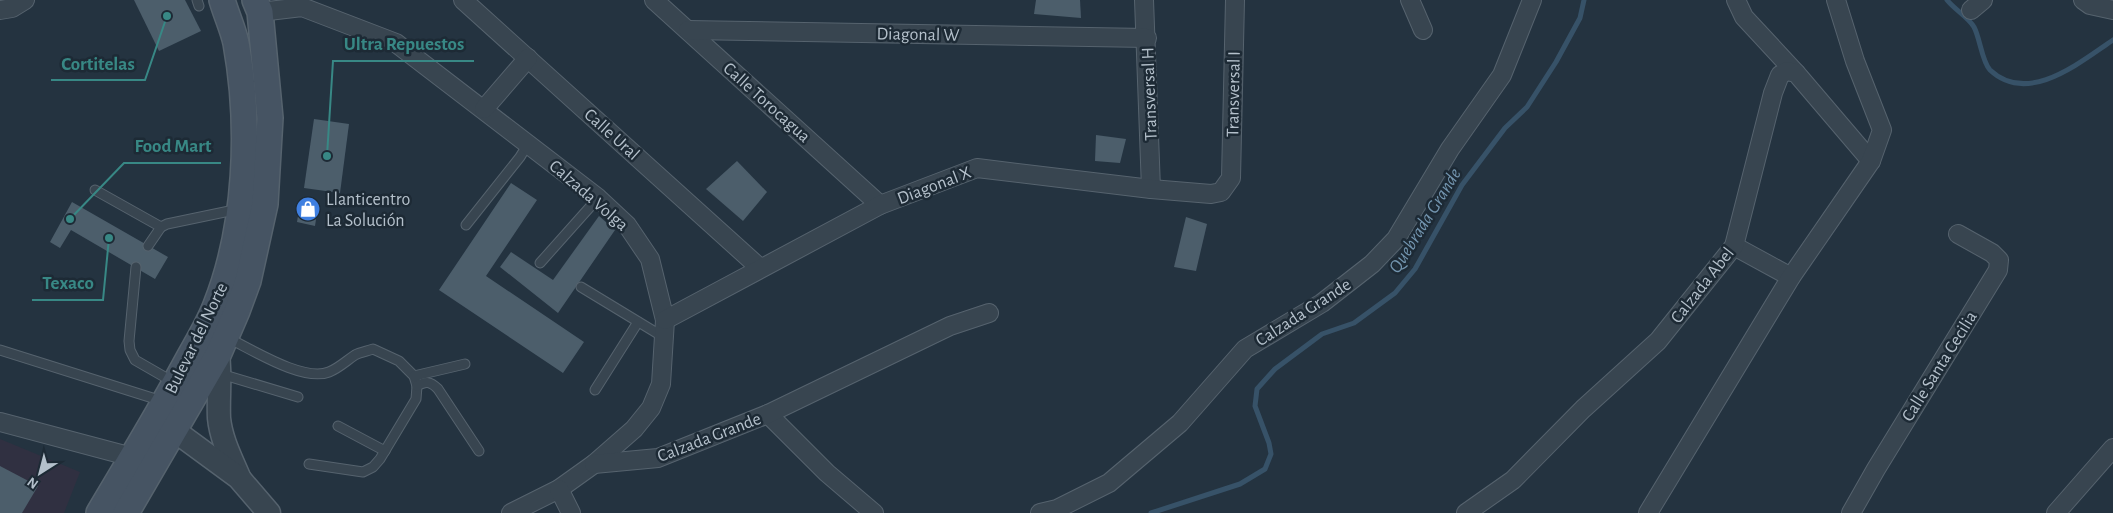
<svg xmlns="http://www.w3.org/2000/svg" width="2113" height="513" font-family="'Alegreya Sans',sans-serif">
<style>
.medical{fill:#303041}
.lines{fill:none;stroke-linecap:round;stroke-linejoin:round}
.stream{stroke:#375268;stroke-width:5}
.building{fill:#4c5e6b}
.service-casing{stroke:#56636e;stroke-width:11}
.minor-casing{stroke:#56636e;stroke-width:20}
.tertiary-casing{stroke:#56636e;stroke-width:25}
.secondary-casing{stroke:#56636e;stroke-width:28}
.service{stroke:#384550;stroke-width:9}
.minor{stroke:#384550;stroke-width:18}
.tertiary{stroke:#384550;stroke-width:22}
.secondary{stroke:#465463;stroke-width:25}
.labels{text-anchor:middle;stroke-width:5;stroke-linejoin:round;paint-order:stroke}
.street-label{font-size:18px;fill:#b4c0cb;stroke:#1d2a35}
.poi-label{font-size:18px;fill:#b4c0cb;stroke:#1d2a35;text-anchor:start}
.water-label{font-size:19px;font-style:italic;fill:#7395af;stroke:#1d2a35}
.leader{fill:none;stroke:#388885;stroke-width:2}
.callout-dot{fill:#388885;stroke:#1d2a35;stroke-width:2}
.callout-label{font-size:19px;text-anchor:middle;font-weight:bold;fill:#388885;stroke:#1d2a35;stroke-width:5;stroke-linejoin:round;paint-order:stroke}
</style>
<rect width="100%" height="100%" fill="#243340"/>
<path class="medical" d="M0,439L80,472L64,513H0Z"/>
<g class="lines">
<g class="stream">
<path d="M1947,0C1955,10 1968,17 1974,27C1980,38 1982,62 1990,70C2028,106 2080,62 2113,40"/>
<path d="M1151,513L1240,484L1265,469L1271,454L1269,443L1255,406L1257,389L1275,369L1322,334L1354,323L1395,293L1415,269L1462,185L1505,128L1527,107L1556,62L1580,18L1584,0"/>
</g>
</g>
<g class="building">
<path d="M134,0H185L201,31L159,51Z"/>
<path d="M1036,0H1080L1081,18L1034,14Z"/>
<path d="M314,119L349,124L340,193L304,188Z"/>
<path d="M1096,135L1126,139L1120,163L1095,161Z"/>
<path d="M737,161L767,192L743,221L706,189Z"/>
<path d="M511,183L537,200L486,276L584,342L563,373L439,290Z"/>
<path d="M72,202L168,257L155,279L71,230L60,248L50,242Z"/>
<path d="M300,203L318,206L315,226L297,222Z"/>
<path d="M599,216L615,230L558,313L500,267L511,252L553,280Z"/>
<path d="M1186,217L1207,224L1196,271L1174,267Z"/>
<path d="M0,466L38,486L22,513H0Z"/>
</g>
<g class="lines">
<defs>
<g id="service">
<path d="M197,0L199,6"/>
<path d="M95,190L161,227"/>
<path d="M466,225L520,157L528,144"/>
<path d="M148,246L161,227L167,224L239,209"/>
<path d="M540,263L598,198"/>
<path d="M136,267L129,341L130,350L135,360L175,383"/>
<path d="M581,287L665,338"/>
<path d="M228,338C253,350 303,382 329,372C339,368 346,361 355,355C360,352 368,351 373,349L399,361L414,376L417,386L416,399L380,459L373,467L363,472L309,464"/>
<path d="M0,350L162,401"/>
<path d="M221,374L298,397"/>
<path d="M414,376L465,364"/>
<path d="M417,386C426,381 430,381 438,389L479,451"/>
<path d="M595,390L638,322"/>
<path d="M338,426L385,451"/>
</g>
<g id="minor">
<path d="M463,0L760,268"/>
<path d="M654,0L880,205"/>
<path d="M1144,0L1151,189"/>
<path d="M1410,0L1423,30"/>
<path d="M1736,0L1744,17L1796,73"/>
<path d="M2083,0L2090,5L2113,10"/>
<path d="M0,10L12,8L25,0"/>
<path d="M1971,10L1983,0"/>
<path d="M260,12L302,7L396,43L598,198L627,225L650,259L665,320L661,384L651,408L634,429L594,464L559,489L511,513"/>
<path d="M688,30L1147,38"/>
<path d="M484,109L528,58"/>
<path d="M1734,246L1791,277"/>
<path d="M665,320L880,205L977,168L1151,189L1211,194L1221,192L1231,178L1235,0"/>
<path d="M768,414L827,473L874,513"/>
<path d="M0,422L132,457L142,462"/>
<path d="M594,464L658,458L768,414L950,326L989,313"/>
<path d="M559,489L571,513"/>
<path d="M1040,513L1057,509L1109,483L1180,423L1245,349L1322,303L1372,264L1396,239L1450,149L1502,75L1532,0"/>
<path d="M1466,513L1513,480L1583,409L1658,341L1734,246L1773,93L1780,75L1787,71L1796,73L1871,161"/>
<path d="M1648,513L1791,277L1871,161L1882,130L1855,61L1836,0"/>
<path d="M1851,513L1876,469L1998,270L1999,260L1992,253L1958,234"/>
<path d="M2056,513L2113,448"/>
</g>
<g id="tertiary">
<path d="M218,355C221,376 218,397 219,418C221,439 231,458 239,477"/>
<path d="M160,420L239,478L269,513"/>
</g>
<g id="secondary">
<path d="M99,513C128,464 158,415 185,365C195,346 208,326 216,305C247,227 251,126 236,43C233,29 226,14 222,0"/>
<path d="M126,513L218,355L237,311L248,281L265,204L270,118L260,12L255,0"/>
</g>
</defs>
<use href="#service" class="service-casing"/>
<use href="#minor" class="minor-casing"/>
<use href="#tertiary" class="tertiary-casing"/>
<use href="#secondary" class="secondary-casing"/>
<use href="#service" class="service"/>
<use href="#minor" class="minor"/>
<use href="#tertiary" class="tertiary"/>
<use href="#secondary" class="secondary"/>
</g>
<defs>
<symbol id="shop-disc" viewBox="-11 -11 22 22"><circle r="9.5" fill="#3f7fe0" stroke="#1d2a35"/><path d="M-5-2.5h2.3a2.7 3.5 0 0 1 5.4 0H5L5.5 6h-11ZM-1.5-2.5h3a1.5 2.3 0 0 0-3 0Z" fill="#fff"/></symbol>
</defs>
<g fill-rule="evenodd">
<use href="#shop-disc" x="294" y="195" width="28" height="28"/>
</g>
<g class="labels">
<g class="street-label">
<text transform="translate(918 34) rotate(1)" y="6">Diagonal W</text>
<text transform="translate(1149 94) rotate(-92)" y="6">Transversal H</text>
<text transform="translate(1233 94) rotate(-89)" y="6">Transversal I</text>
<text transform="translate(767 102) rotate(42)" y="6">Calle Torocagua</text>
<text transform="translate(612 134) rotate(42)" y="6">Calle Ural</text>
<text transform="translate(934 185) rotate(-21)" y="6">Diagonal X</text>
<text transform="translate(589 195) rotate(41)" y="6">Calzada Volga</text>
<text transform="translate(1702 285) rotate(-52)" y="6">Calzada Abel</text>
<text transform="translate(1303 312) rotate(-33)" y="6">Calzada Grande</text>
<text transform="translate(196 338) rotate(-64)" y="6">Bulevar del Norte</text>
<text transform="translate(1939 366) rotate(-58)" y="6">Calle Santa Cecilia</text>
<text transform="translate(709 437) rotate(-21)" y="6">Calzada Grande</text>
</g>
<g class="poi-label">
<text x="326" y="205">Llanticentro<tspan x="326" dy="21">La Solución</tspan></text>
</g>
<g class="water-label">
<text transform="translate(1424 220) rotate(-58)" y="7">Quebrada Grande</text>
</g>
</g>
<path class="leader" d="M327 156L333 61H474M167 16L145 80H51M70 219L124 163H221M109 238L103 300H32"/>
<g class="callout-dot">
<circle cx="327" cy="156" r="5"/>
<circle cx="167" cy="16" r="5"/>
<circle cx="70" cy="219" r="5"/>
<circle cx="109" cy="238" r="5"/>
</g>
<g class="callout-label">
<text x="404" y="50">Ultra Repuestos</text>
<text x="98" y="70">Cortitelas</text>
<text x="173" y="152">Food Mart</text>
<text x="68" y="289">Texaco</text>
</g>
<g transform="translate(40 473) rotate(216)" stroke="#1d2a35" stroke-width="4" paint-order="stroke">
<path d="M0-4L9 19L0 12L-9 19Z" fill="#b4c0cb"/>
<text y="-8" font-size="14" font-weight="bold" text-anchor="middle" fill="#b4c0cb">N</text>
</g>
</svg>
